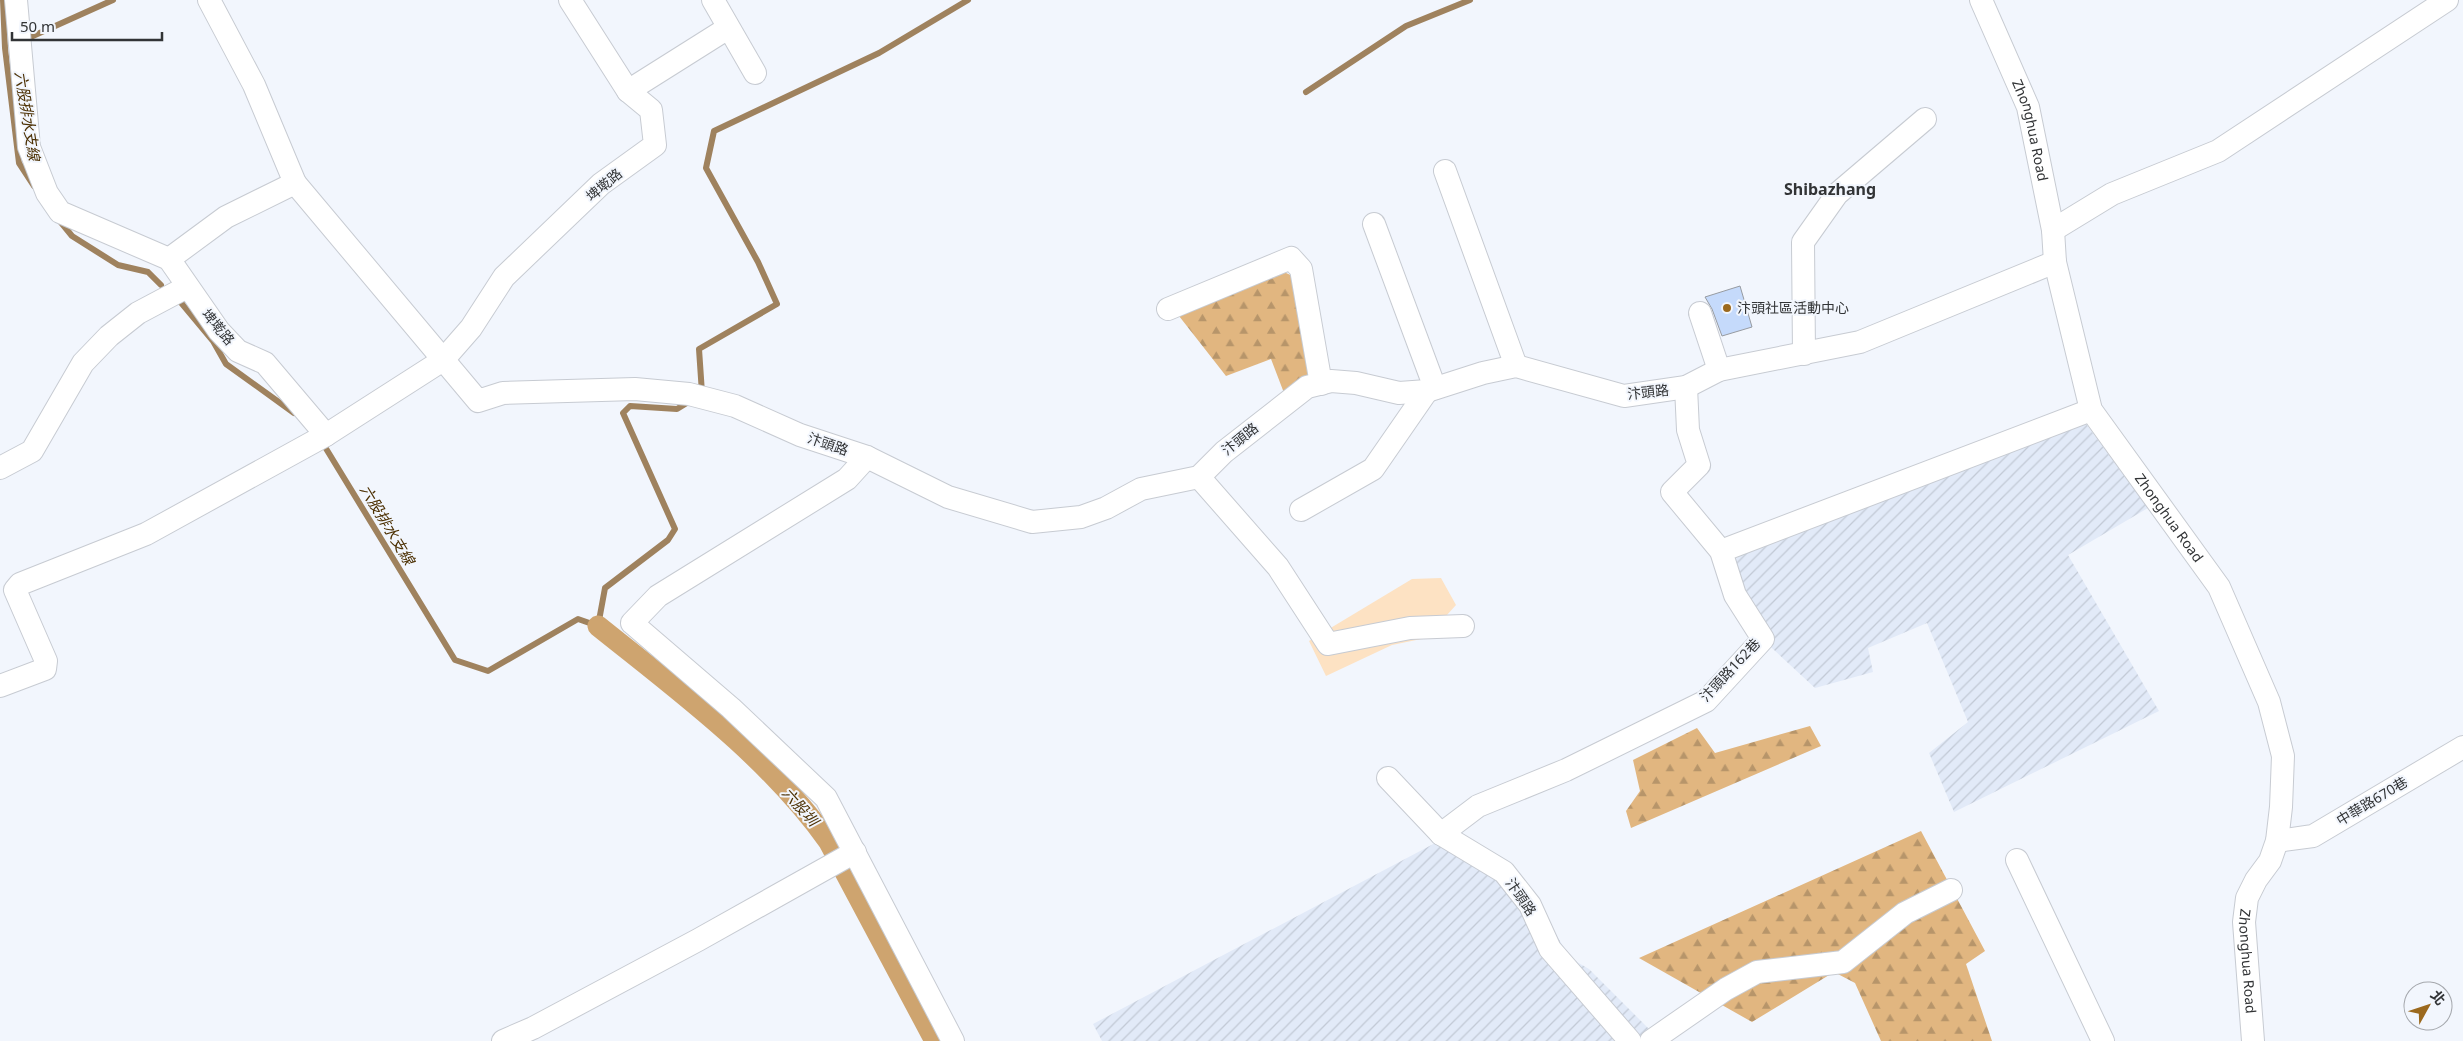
<svg xmlns="http://www.w3.org/2000/svg" width="2463" height="1041" font-family="'Noto Sans','Noto Sans TC',sans-serif">
<style>
.industrial{fill:url(#industrial-furrows)}
.green{fill:#fde2c3}
.forest{fill:url(#forest-firs)}
.lines{fill:none;stroke-linecap:round;stroke-linejoin:round}
.stream{stroke:#9f825e;stroke-width:6}
.canal{stroke:#cea46f;stroke-width:21}
.building{fill:#c5dafb;stroke:#979ba1}
.minor-casing{stroke:#c7cbd2;stroke-width:24}
.minor{stroke:#fff;stroke-width:22}
.poi-dot{fill:#9b691e;stroke:#f2f6fd;stroke-width:2}
.labels{text-anchor:middle;stroke-width:4;stroke-linejoin:round;paint-order:stroke}
.street-label{font-size:14px;fill:#323436;stroke:#f2f6fd}
.poi-label{font-size:14px;fill:#323436;stroke:#f2f6fd;text-anchor:start}
.water-label{font-size:15px;font-style:italic;fill:#4c3003;stroke:#f2f6fd}
.quarter-label{font-size:16px;font-weight:bold;fill:#323436;stroke:#f2f6fd}
</style>
<defs>
<pattern id="industrial-furrows" width="10" height="10" patternUnits="userSpaceOnUse" patternTransform="scale(1.25)"><rect width="10" height="10" fill="#e2eaf8"/><path d="M-1 1l2-2M0 10L10 0M9 11l2-2" fill="none" stroke="#c2c9d5"/></pattern>
<pattern id="forest-firs" width="22" height="20" patternUnits="userSpaceOnUse" patternTransform="scale(1.25)"><rect width="22" height="20" fill="#e1b680"/><path d="M5 1l3.5 6h-7zM16 11l3.5 6h-7z" fill="#b7956a"/></pattern>
</defs>
<rect width="100%" height="100%" fill="#f2f6fd"/>
<g class="industrial">
<path d="M2081,417L2148,508L2068,555L2159,711L1954,812L1929,753L1968,722L1927,623L1868,648L1873,672L1815,688L1759,636L1731,562L1744,553Z"/>
<path d="M1439,841L1525,882L1570,958L1589,969L1661,1041H1102L1093,1024Z"/>
</g>
<path class="green" d="M1441,578L1456,605L1426,638L1392,645L1326,676L1309,641L1412,579Z"/>
<g class="forest">
<path d="M1277,269L1304,281L1329,383L1289,406L1271,359L1226,376L1179,316Z"/>
<path d="M1810,726L1821,746L1631,828L1626,811L1640,791L1633,760L1697,728L1715,753Z"/>
<path d="M1921,831L1985,951L1966,964L1992,1041H1881L1855,983L1834,972L1752,1022L1639,958Z"/>
</g>
<g class="lines">
<g class="stream">
<path d="M3,0L5,48L19,163L34,186"/>
<path d="M24,40L113,0"/>
<path d="M1306,92L1406,26L1470,0"/>
<path d="M59,220L72,236L118,265L148,272L161,285"/>
<path d="M178,299L213,341L226,364L294,413"/>
<path d="M702,393L699,349L777,304L758,262L706,168L714,131L879,53L968,0"/>
<path d="M322,442L455,660L488,671L578,619L598,626L605,588L668,540L675,529L623,413L630,406L677,409L690,401"/>
</g>
<path class="canal" d="M598,626C679,691 768,756 829,842L935,1041"/>
</g>
<path class="building" d="M1740,286L1752,327L1722,336L1712,309L1705,297Z"/>
<g class="lines">
<defs>
<g id="minor">
<path d="M16,0L29,147L47,193L60,212L169,259L219,331L238,351L265,363L326,435L443,360L471,328L504,277L601,184L655,145L651,110L628,91L570,0"/>
<path d="M713,0L755,73"/>
<path id="s1" d="M1981,0L2028,107L2053,230L2055,262L2091,410L2219,587L2269,702L2283,756L2281,807L2277,841L2270,861L2256,880L2247,898L2244,922L2253,1041"/>
<path d="M628,91L728,28"/>
<path d="M1445,171L1516,366"/>
<path d="M295,183L478,401L503,393L635,389L689,394L735,406L800,435L867,457L948,497L1032,522L1081,517L1106,508L1141,489L1199,477L1224,452L1307,387L1331,381L1356,383L1399,393L1427,391L1483,373L1516,366L1624,396L1686,387L1719,370L1860,342L2055,262"/>
<path d="M1374,224L1435,388"/>
<path d="M2053,230L2112,194L2218,151L2447,0"/>
<path d="M169,259L226,217L295,183L254,85L209,0"/>
<path d="M1168,309L1291,258L1301,269L1321,384"/>
<path d="M1700,313L1719,370"/>
<path d="M1804,354L1803,242L1837,194L1925,119"/>
<path d="M867,457L847,479L658,596L632,623L731,708L826,798L953,1041"/>
<path d="M0,468L32,451L83,363L109,336L138,313L187,287"/>
<path d="M1199,477L1278,567L1328,644L1410,628L1463,626"/>
<path d="M1301,510L1373,469L1427,391"/>
<path d="M1721,551L2091,410"/>
<path d="M0,686L45,669L46,661L15,590L20,584L146,534L326,435"/>
<path d="M1388,778L1441,834L1504,872L1530,905L1550,949L1630,1041"/>
<path d="M1441,834L1478,806L1566,770L1706,701L1763,639L1735,595L1721,551L1672,492L1699,465L1688,430L1686,387"/>
<path d="M2277,841L2313,836L2463,747"/>
<path d="M2017,860L2103,1041"/>
<path d="M503,1041L533,1028L698,940L855,852"/>
<path d="M1651,1041L1726,989L1757,972L1843,962L1905,913L1951,890"/>
</g>
</defs>
<use href="#minor" class="minor-casing"/>
<use href="#minor" class="minor"/>
</g>
<circle class="poi-dot" cx="1727" cy="308" r="5"/>
<g class="labels">
<g class="street-label">
<text dy="5" stroke="none"><textPath href="#s1" startOffset="140">Zhonghua Road</textPath></text>
<text transform="translate(604 185) rotate(-40)" y="5">埤墘路</text>
<text transform="translate(218 327) rotate(50)" y="5">埤墘路</text>
<text transform="translate(1648 392) rotate(-6)" y="5">汴頭路</text>
<text transform="translate(1240 439) rotate(-39)" y="5">汴頭路</text>
<text transform="translate(828 444) rotate(19)" y="5">汴頭路</text>
<text dy="5" stroke="none"><textPath href="#s1" startOffset="560">Zhonghua Road</textPath></text>
<text transform="translate(1730 670) rotate(-47)" y="5">汴頭路162巷</text>
<text transform="translate(2372 801) rotate(-31)" y="5">中華路670巷</text>
<text transform="translate(1521 897) rotate(56)" y="5">汴頭路</text>
<text dy="5" stroke="none"><textPath href="#s1" startOffset="1040">Zhonghua Road</textPath></text>
</g>
<g class="poi-label">
<text x="1737" y="313">汴頭社區活動中心</text>
</g>
<g class="water-label">
<text transform="translate(27 116) rotate(81)" y="5">六股排水支線</text>
<text transform="translate(387 525) rotate(59)" y="5">六股排水支線</text>
<text transform="translate(800 807) rotate(48)" y="5">六股圳</text>
</g>
<g class="quarter-label">
<text x="1830" y="195">Shibazhang</text>
</g>
</g>
<g transform="translate(2428 1006) rotate(50)"><circle r="24" fill="#f2f6fd" stroke="#a5a8ad"/>
<path d="M0-4L9 19L0 12L-9 19Z" fill="#9b691e"/>
<text y="-8" font-size="14" font-weight="bold" text-anchor="middle" fill="#323436">北</text>
</g>
<path d="M12 32v8h150v-8" fill="none" stroke="#323436" stroke-width="2.5"/>
<text x="20" y="32" font-size="15" fill="#323436" stroke="#f2f6fd" stroke-width="4" paint-order="stroke">50 m</text>
</svg>
